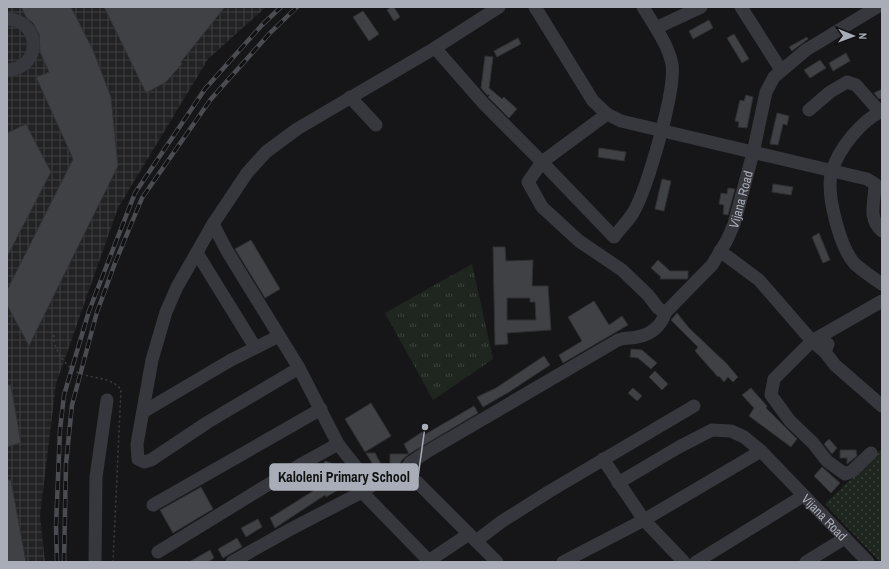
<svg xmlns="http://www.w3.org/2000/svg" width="889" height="569" font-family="'Archivo Narrow',sans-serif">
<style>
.industrial{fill:url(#industrial-grid)}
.grass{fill:url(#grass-tufts)}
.park{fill:url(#park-dots)}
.building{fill:#404145;stroke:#303034;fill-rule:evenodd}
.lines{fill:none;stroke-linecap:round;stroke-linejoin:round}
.path{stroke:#3d3f44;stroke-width:1.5;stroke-dasharray:2 3;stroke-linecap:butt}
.minor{stroke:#37383d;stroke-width:13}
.rail-casing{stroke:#4a4c52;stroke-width:4.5}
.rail{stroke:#111113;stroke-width:3;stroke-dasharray:9;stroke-linecap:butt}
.labels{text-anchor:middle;stroke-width:3.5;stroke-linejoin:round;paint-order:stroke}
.street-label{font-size:13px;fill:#a8adb8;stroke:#111113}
.leader{fill:none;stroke:#a8adb8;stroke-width:1.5}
.callout-dot{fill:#a8adb8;stroke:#111113;stroke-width:1.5}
.callout{fill:#a8adb8;stroke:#a8adb8;stroke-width:1.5}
.callout-label{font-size:14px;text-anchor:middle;font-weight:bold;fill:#111}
</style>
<defs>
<pattern id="industrial-grid" width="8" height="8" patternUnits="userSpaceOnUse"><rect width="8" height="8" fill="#222225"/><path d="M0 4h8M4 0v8" fill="none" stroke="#3f3f43"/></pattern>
<pattern id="grass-tufts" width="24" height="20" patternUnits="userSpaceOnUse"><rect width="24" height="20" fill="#1e261f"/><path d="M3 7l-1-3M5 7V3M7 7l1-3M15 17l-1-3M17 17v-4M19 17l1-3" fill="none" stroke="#3c433d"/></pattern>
<pattern id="park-dots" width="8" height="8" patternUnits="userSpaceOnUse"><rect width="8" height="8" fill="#1e261f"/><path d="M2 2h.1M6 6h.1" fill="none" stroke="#3c433d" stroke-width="1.8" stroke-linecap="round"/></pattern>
</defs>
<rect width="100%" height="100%" fill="#161618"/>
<path class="industrial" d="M7,7H266L208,59L118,208L56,384L40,515L45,562H7Z"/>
<path class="grass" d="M472,264L493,359L433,400L385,313Z"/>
<path class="park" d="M882,449V562H880L825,504Z"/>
<g class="building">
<path d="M21,7H71L93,50L111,97L118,166L29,346L7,305V290L73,159L36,77L49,72L40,52L39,34L33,23L26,17Z"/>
<path d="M104,7H225L181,62L182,64L166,82L146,93Z"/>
<path d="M391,7H394L400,17L394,21L387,10Z"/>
<path d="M363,11L379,34L369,41L353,17Z"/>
<path d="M709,20L713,28L693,39L689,31Z"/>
<path d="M734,34L749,59L742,63L727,38Z"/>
<path d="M807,37L808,39L792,51L789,47Z"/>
<path d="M518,38L521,44L497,57L494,51Z"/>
<path d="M846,53L850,61L833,71L829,63Z"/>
<path d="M485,56L493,57L489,88L502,99L504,97L517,109L509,118L488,97L490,95H487L481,88Z"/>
<path d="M820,60L826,68L810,78L804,70Z"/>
<path d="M882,89V98L879,99L874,93Z"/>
<path d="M746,95L753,97L747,128L738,127L739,122L735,121L740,100L744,101Z"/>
<path d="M777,113L789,116L787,125L783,124L778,145L770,144Z"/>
<path d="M26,124L51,172L7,257V133Z"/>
<path d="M599,148L626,152L624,161L598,157Z"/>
<path d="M662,179L671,181L664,211L655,209Z"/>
<path d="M773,184L793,187L791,195L772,192Z"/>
<path d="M728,188L735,189L728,215L723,214L724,205L719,204L721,193L727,194Z"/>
<path d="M819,233L830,260L823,263L812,237Z"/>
<path d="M251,240L280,289L265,298L235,249Z"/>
<path d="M493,247H505L506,261L533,260L532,286H548L551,330L507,333L508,344L495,345ZM507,298H530V302H535L536,320H507Z"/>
<path d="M658,260L670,271H688V278L687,279H660L661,277L651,268Z"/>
<path d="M594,301L609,325L622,316L628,325L563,363L559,355L582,341L568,317Z"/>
<path d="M677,313L689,328L727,364L738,377L733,382L728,377L724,382L719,376L718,377L695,351L698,347L671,320Z"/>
<path d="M631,349L642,350L657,363L651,369L638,358L630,357Z"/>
<path d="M544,356L550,365L509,392L483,407L477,397L496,388Z"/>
<path d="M655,371L668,384L662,390L649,377Z"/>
<path d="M7,385H11L21,443L7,447Z"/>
<path d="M633,388L642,396L637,401L628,393Z"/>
<path d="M751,388L767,406L766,408L797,439L791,447L749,416L754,408L742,395Z"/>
<path d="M371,403L391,436L365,452L345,419Z"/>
<path d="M474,406L478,413L409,454L404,444L422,432L424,435Z"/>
<path d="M829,439L837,448L832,454L824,444Z"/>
<path d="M840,450H856L857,456L847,464V458H840Z"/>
<path d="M366,453H375L384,470L373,476L366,466L372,463Z"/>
<path d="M390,454H409L402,460L399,465L390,464Z"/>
<path d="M325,461L334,464L329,475L320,471Z"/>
<path d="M822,467L840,483L831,493L814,476Z"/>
<path d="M337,476H340L345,486L326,497L325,495L275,528L270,518Z"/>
<path d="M7,480H11L26,562H7Z"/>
<path d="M201,487L213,509L173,533L160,510Z"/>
<path d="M258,519L262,527L246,537L241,528Z"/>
<path d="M237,538L242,547L223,558L218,549Z"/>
<path d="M210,550L214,558L208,562H189Z"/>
</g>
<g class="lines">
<path class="path" d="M54,335C53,350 67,369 81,374C97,379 109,377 121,389L113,562"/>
<g class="minor">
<path d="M535,7L593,101L607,114L621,121L867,179L875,184C875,202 867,218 882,231"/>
<path d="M741,7L781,70"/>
<path d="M7,19C42,20 42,69 7,70"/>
<path d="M656,28L701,7"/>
<path id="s1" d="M435,48L484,104L542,162L528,182L542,207L579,241L622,270L648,295L658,308L665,313L712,265L727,240L734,224L753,153L766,92L774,77L806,50L877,7"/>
<path d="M350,97L376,125"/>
<path d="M809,110L830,92L847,82L856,85L880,112"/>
<path d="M882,111C861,121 839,148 832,171C825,192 840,248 855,264C863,271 873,278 882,284"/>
<path d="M607,114L542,162L614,237C620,229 628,221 633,213C647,189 676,91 672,64C668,44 653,24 643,7"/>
<path d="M213,224L227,251L299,368L338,444L371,486"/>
<path d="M720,251L759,280L812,341L825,352"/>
<path d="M197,253L255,347"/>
<path d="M828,344L825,352L835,365L882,406"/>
<path d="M299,368L208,422L151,460L144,462L138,459L137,444L152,360L166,312L177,287L213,224L247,173L266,152L297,129L435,48L499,7"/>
<path d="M143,412L231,360L279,336"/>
<path d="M871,453L852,471L845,474L827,461L813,443L790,421L771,395L774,379L812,341L882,301"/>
<path d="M603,459L644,520L684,562"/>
<path d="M401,476L410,463L425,453L618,340C626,337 630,339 637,337C651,335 662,325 665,313"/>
<path id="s2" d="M618,483L679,447L712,430L731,431L744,437L761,451L868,562"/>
<path d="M365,490C381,479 399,471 417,482L497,562"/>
<path d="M153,505L321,409"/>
<path d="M476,541L501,522L550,491L694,406"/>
<path d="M158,552L300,465L338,444"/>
<path d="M95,562L96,477L107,400"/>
<path d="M232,562L289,530L362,492L430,562"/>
<path d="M427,562L469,534"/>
<path d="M563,562L644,520L761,451"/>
<path d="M696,562L803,496"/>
<path d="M806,562L845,538"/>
</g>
<defs>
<g id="rail">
<path d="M57,562L56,526L60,430L64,395L89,311L135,193L205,89L262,25L281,7"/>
<path d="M64,562L66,464L72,405L97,312L115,263L142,198L211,99L270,33L297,7"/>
</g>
</defs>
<use href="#rail" class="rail-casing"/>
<use href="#rail" class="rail"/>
</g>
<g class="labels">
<g class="street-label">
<text dy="5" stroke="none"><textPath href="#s1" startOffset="512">Vijana Road</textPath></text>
<text dy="5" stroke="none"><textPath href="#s2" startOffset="255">Vijana Road</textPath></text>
</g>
</g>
<path class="leader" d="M425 427L418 477"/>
<circle class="callout-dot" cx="425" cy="427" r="4"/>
<rect class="callout" x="270" y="464" width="148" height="26" rx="4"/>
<g class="callout-label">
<text x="344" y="482">Kaloleni Primary School</text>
</g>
<rect width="889" height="569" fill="none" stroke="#a8adb8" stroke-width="16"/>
<g transform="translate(853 36) rotate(91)" stroke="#111113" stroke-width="3" paint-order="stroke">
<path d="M0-3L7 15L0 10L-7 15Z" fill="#a8adb8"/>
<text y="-6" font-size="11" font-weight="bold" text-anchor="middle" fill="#a8adb8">N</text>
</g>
</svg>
